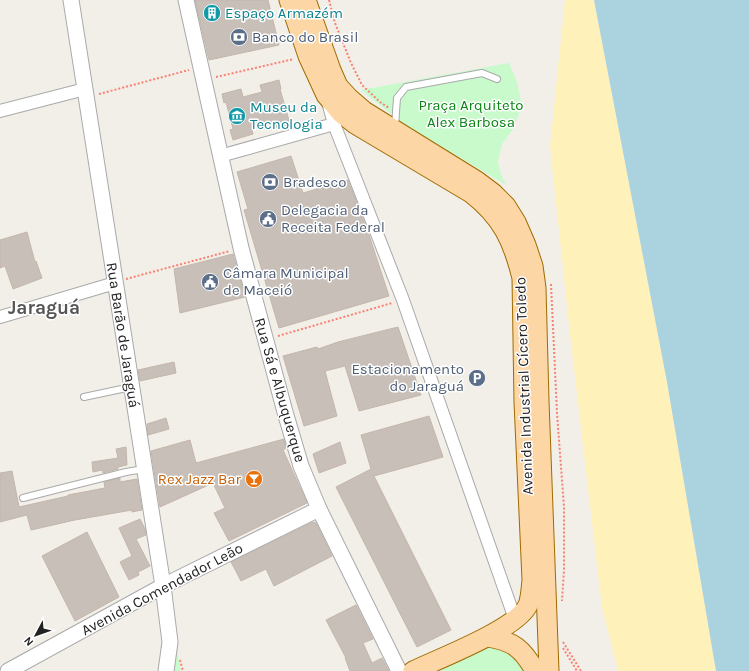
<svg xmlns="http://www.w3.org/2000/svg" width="749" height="671" font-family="Karla,sans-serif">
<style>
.sand{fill:#fff1ba}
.park{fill:#c8facc}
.water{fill:#aad3df}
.building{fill:#c7bfb8;stroke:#c4b6ab}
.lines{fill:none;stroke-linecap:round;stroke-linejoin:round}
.service-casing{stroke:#a9a9a9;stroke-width:8}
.minor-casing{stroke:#a9a9a9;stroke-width:14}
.tertiary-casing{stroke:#a9a9a9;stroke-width:17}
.primary-casing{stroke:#a06b00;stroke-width:21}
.path{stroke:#fa8072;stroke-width:2;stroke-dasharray:2 2;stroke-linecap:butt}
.service{stroke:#fff;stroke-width:6}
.minor{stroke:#fff;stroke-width:12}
.tertiary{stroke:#fff;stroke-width:15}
.primary{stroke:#fcd6a4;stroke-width:19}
.labels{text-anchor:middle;stroke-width:3;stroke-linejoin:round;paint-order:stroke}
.culture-label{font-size:15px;fill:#0d838f;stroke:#fff;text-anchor:start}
.service-label{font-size:15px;fill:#4e5e75;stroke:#fff;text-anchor:start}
.park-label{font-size:15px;fill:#0c8416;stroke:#fff}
.street-label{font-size:15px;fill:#222;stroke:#fff}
.food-label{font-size:15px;fill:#c56008;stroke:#fff;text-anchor:end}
.district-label{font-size:19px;font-weight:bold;fill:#555;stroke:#fff}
</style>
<rect width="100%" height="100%" fill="#f2efe9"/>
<path class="sand" d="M565,0H594L667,382L716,671H618L602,608L570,334L550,146Z"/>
<g class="park">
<path d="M509,63L517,82L521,101L519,114L513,129L502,144L498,161L500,172L506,185L408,127L361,90Z"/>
<path d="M487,645C501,649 523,657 528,671H442L443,666Z"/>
<path d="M177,650L181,671H171Z"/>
</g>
<path class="water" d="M594,0H749V671H716L667,382Z"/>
<g class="building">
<path d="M195,0H268L279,45L209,60Z"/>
<path d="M279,80L281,89H280L290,124L271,129L269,121L251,126L253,134L233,140L230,130L233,129L226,102L224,103L222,94L241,89L243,97L262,92L260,85Z"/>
<path d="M291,156L303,193L348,180L368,232L389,296L279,328L244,210L248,209L237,172Z"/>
<path d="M27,232L35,262L36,261L42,278L13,289L5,266L0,268V240Z"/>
<path d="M233,254L245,297L180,313L174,269Z"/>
<path d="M398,327L421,395L359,411L345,366L325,371L337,416L304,426L283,356L317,347L318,349L338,342Z"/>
<path d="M174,362L176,373L140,381L138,370Z"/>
<path d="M429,416L443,457L374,476L451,630L417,647L336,487L371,469L361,435Z"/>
<path d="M166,418L169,429L148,435L147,424Z"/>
<path d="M284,439L286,448L283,450L307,503L229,541L214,513L225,508L213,483L160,507L151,451L190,440L196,463Z"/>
<path d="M340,442L346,463L319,473L313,454Z"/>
<path d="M126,447L127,465L118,467V469L103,473L102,470L93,472L92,462L118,458L116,449Z"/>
<path d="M12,471L19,507L68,496V495L105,488L104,482L120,478V482L137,479L142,510L132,512V510L75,520L31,530L27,515L0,522V473Z"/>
<path d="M140,519L145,529L146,535L136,539L150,566L138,572L139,575L129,580L120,562L132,556L119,528Z"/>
<path d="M313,522L316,523L332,556L274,586L266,569L241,581L231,562Z"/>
<path d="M87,532L119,597L75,621L42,556Z"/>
<path d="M356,605L373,639L363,643L372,663L382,658L389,671H350L345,658H346L326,620Z"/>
</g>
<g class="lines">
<defs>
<g id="service">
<path d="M395,126L397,98L406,87L482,73L497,79"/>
<path d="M84,397L131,387"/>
<path d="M23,498L126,472L144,469"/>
</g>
<g id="minor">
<path d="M328,102L334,124L403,300L515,619"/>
<path d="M0,111L85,89"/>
<path d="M220,156L334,124"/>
<path d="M0,317L115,283"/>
</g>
<g id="tertiary">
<path d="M71,0L163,586L170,642L166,671"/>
<path d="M186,0L241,248L285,412L301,466L319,509L399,671"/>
<path d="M8,671L163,586L319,509"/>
</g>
<g id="primary">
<path d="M289,0L308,56L326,95L341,113L355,124L471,193C502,217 513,241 522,278L524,402L532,580C531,588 531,597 528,605C517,629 438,659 413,671"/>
<path d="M306,0L331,70L338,86L349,98L364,111L477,181L493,193L506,206L516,222L526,245L533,266L536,288L539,401L549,671"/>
<path d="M488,637C513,641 523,649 535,671"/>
</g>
</defs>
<use href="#service" class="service-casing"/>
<use href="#minor" class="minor-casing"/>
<use href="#tertiary" class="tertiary-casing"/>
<use href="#primary" class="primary-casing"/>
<g class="path">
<path d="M329,0L335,23L351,63L362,85L380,102L389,108"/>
<path d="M216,77L294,59"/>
<path d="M99,94L189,70"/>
<path d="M126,279L230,251"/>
<path d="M551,284L557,413L564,507V570L562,601"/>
<path d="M278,336L392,303"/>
<path d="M563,642L581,671"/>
<path d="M563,648L577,671"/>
<path d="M180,660L183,671"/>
</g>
<use href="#service" class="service"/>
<use href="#minor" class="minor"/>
<use href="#tertiary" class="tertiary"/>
<use href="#primary" class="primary"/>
</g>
<defs>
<symbol id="building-disc" viewBox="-11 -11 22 22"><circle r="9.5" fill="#0f9aa8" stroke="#fff"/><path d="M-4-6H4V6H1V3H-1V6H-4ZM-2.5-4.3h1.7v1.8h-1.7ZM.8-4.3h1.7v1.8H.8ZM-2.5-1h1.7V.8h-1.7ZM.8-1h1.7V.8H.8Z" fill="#fff"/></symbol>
<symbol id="bank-disc" viewBox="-11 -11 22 22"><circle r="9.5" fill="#5c6f8a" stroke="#fff"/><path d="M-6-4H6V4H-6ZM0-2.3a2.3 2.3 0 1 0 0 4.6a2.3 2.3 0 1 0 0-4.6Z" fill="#fff"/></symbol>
<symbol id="museum-disc" viewBox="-11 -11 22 22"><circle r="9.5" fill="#0f9aa8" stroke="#fff"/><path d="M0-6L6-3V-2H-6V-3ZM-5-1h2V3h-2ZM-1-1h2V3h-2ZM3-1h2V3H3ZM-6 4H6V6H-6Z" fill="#fff"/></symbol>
<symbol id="civic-disc" viewBox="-11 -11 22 22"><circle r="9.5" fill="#5c6f8a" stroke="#fff"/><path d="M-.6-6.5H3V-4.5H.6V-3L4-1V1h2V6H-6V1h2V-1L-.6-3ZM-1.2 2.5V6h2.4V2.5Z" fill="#fff"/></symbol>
<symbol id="parking-disc" viewBox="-11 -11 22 22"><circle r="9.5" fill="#5c6f8a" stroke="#fff"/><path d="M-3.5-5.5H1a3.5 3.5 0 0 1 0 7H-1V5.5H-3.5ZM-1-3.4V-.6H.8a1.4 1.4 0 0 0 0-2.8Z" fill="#fff"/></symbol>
<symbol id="bar-disc" viewBox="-11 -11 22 22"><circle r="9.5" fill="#e8710a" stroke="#fff"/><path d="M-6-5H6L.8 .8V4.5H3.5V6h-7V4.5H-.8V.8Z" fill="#fff"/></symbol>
</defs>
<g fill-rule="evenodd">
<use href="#building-disc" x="202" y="3" width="20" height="20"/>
<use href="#bank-disc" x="229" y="27" width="20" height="20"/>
<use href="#museum-disc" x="227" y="106" width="20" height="20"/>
<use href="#bank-disc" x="260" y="172" width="20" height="20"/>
<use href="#civic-disc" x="258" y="209" width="20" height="20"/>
<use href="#civic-disc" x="200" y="272" width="20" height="20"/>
<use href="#parking-disc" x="467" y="368" width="20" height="20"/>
<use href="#bar-disc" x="244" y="469" width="20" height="20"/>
</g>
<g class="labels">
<g class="culture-label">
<text x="225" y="18">Espaço Armazém</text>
<text x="250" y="112">Museu da<tspan x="250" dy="17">Tecnologia</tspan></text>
</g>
<g class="service-label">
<text x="252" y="42">Banco do Brasil</text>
<text x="283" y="187">Bradesco</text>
<text x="281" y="215">Delegacia da<tspan x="281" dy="17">Receita Federal</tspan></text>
<text x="223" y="278">Câmara Municipal<tspan x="223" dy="17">de Maceió</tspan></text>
<text x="464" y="374" text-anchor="end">Estacionamento<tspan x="464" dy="17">do Jaraguá</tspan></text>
</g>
<g class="park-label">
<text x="471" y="110">Praça Arquiteto<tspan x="471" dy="17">Alex Barbosa</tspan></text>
</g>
<g class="street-label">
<text transform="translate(123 335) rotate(81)" y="5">Rua Barão de Jaraguá</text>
<text transform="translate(524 386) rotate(-92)" y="5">Avenida Industrial Cícero Toledo</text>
<text transform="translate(280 390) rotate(74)" y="5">Rua Sá e Albuquerque</text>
<text transform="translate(162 589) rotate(-28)" y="5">Avenida Comendador Leão</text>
</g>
<g class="food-label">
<text x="241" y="484">Rex Jazz Bar</text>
</g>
<g class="district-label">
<text x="44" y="314">Jaraguá</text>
</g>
</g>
<g transform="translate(36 635) rotate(229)" stroke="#ffffff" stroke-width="3" paint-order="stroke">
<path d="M0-3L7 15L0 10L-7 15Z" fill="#222222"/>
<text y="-6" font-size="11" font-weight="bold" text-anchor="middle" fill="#222222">N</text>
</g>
</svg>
